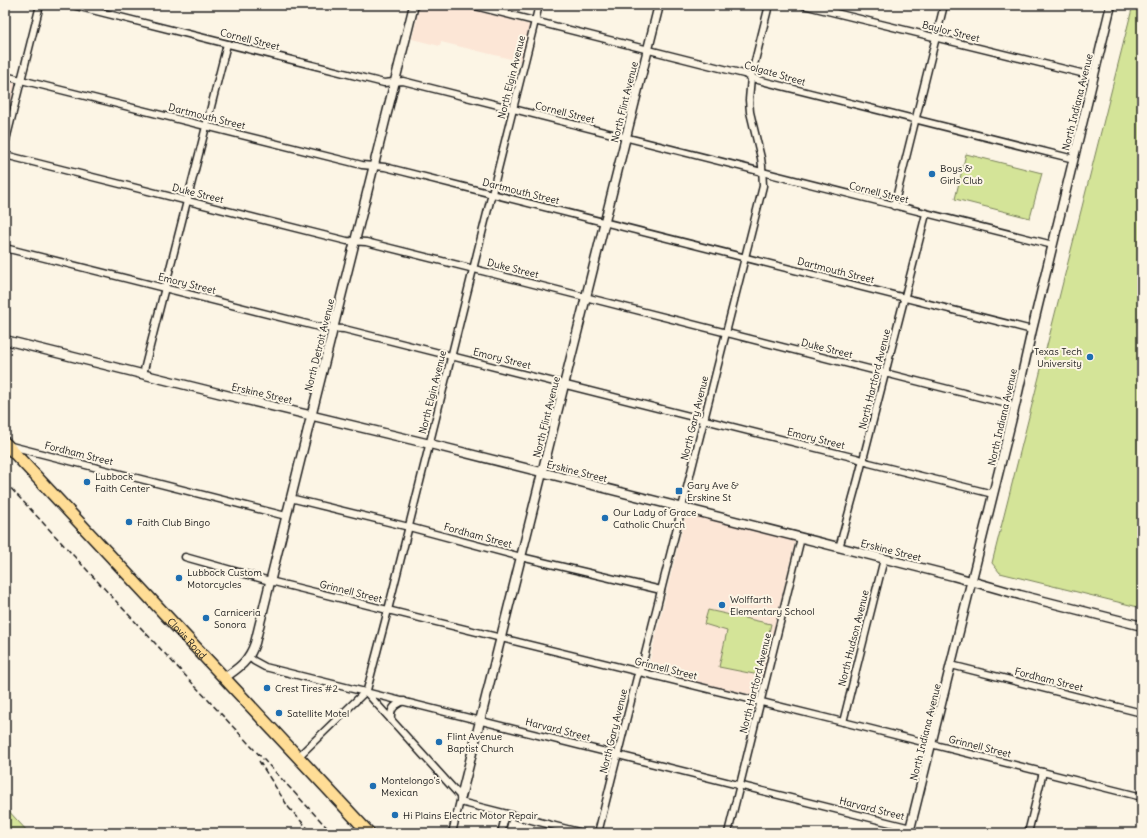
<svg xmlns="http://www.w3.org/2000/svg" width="1147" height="838" font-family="Delius,sans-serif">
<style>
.built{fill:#fce6d6}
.green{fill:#d4e498;stroke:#78805a}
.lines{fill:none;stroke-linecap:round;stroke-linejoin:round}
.street-casing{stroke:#1c1c1c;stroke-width:9}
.secondary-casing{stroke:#1c1c1c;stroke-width:11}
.highway-casing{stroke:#1c1c1c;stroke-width:14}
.street{stroke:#fcf5e5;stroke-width:6}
.secondary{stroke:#fcf5e5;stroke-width:8}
.highway{stroke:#ffdd96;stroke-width:11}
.rail{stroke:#1c1c1c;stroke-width:1.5;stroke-dasharray:6 3;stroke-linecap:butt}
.poi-dot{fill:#1f6fb2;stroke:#fcf5e5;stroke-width:1.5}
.labels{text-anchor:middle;stroke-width:4;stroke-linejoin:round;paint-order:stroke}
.street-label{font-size:10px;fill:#1c1c1c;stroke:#fcf5e5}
.poi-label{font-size:10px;fill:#1c1c1c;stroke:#fcf5e5;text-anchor:start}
</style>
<rect width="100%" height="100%" fill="#fcf5e5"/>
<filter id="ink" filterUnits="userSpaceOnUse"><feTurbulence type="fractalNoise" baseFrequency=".025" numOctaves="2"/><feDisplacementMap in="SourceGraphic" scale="8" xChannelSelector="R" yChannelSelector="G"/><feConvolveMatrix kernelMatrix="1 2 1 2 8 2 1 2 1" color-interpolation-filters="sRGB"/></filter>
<g filter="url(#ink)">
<g class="built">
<path d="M420,5H455L531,25L523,62L441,42L440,46L412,39Z"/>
<path d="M5,80L16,83L5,126Z"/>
<path d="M689,514L794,540L795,542L758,695L757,696L652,671L648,668L685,517Z"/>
</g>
<g class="green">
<path d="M1133,5H1142V608L1000,573L992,563Z"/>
<path d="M966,154L1042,173L1030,218L955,199Z"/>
<path d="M708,610L771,624L759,675L719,667L727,631L704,624Z"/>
<path d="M5,807L29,833H5Z"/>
</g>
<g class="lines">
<defs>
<g id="street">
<path d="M72,5L384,83L403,81C620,136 836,191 1053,245"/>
<path d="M471,5L744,74L758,80L1074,159"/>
<path d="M803,5L1093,76"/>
<path d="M5,76L362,165L385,167L1032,330"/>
<path d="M5,144L40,5"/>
<path d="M5,155L347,241L366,242L510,278L1015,406"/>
<path d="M894,206L944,5"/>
<path d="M5,248L323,328L344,329L856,458L869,463L993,494"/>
<path d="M143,374L227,44"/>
<path d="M11,446L286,516"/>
<path d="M290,498L409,527L521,557L661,590"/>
<path d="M839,548L858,479L926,214"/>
<path d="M185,557L270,581L843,722L1142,797"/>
<path d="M249,657L254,661L265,667L911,828"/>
<path d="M951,665L1142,713"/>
<path d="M366,692L461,797L452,833"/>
<path d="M391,720C390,709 394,705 404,701"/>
<path d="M843,722L884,559"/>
<path d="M298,757L367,690L388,610L539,5"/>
<path d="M460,802L583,833"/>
<path d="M501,833L506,814"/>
<path d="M598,833L637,677L642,666L763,186L762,166L761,158L750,112L749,100L751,77L769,5"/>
<path d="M728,833L801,538"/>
<path d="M1028,833L1043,772"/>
</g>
<g id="secondary">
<path d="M5,340L230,396L430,444L953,576L1020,595L1142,626"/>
<path d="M224,678C239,668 249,661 255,643L307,433L414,5"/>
<path d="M461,797L659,5"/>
<path d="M909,833L1015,406L1032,330L1111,5"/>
</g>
<g id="highway">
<path id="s1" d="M5,443L369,833"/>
</g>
</defs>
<use href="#street" class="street-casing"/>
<use href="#secondary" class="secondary-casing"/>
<use href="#highway" class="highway-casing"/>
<use href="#street" class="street"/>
<use href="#secondary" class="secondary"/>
<use href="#highway" class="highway"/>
<g class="rail">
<path d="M5,482L332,833"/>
<path d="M259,761L289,808L312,833"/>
</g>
</g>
</g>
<g class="poi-dot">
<circle cx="932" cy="174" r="4"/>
<circle cx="1090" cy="357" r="4"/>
<circle cx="87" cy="482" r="4"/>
<rect x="675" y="487" width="8" height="8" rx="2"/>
<circle cx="605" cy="518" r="4"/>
<circle cx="129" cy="522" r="4"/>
<circle cx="179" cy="578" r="4"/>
<circle cx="722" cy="605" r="4"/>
<circle cx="206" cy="618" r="4"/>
<circle cx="267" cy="688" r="4"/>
<circle cx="279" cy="713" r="4"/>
<circle cx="439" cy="742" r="4"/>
<circle cx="373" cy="786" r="4"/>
<circle cx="395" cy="815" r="4"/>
</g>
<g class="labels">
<g class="street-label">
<text transform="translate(951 31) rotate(14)" y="4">Baylor Street</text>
<text transform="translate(250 39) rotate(14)" y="4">Cornell Street</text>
<text transform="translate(775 73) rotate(16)" y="4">Colgate Street</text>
<text transform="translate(511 77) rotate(-76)" y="4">North Elgin Avenue</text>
<text transform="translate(624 102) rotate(-76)" y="4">North Flint Avenue</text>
<text transform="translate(1077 102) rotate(-76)" y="4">North Indiana Avenue</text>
<text transform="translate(565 112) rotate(14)" y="4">Cornell Street</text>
<text transform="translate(207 116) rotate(14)" y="4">Dartmouth Street</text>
<text transform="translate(521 191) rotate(14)" y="4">Dartmouth Street</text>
<text transform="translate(879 192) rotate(14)" y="4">Cornell Street</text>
<text transform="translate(198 193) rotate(14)" y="4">Duke Street</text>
<text transform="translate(513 268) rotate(14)" y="4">Duke Street</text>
<text transform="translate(836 270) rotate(14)" y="4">Dartmouth Street</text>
<text transform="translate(187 283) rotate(14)" y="4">Emory Street</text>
<text transform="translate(319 345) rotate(-76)" y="4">North Detroit Avenue</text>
<text transform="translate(827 348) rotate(14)" y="4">Duke Street</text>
<text transform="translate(502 358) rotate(14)" y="4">Emory Street</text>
<text transform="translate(874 379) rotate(-76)" y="4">North Hartford Avenue</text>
<text transform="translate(432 392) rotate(-76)" y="4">North Elgin Avenue</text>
<text transform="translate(262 393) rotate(13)" y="4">Erskine Street</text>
<text transform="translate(546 417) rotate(-76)" y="4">North Flint Avenue</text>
<text transform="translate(1002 417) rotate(-77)" y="4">North Indiana Avenue</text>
<text transform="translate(694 418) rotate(-76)" y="4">North Gary Avenue</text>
<text transform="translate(816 438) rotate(14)" y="4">Emory Street</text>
<text transform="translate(79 453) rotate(14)" y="4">Fordham Street</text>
<text transform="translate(577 471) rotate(14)" y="4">Erskine Street</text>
<text transform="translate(478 535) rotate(15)" y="4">Fordham Street</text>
<text transform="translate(891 550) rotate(14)" y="4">Erskine Street</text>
<text transform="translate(351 591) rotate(14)" y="4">Grinnell Street</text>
<text dy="4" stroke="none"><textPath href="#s1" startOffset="267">Clovis Road</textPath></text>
<text transform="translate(853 638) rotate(-76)" y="4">North Hudson Avenue</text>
<text transform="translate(666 668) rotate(14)" y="4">Grinnell Street</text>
<text transform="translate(1049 679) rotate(14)" y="4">Fordham Street</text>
<text transform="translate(755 683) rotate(-76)" y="4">North Hartford Avenue</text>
<text transform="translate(558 729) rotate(14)" y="4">Harvard Street</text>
<text transform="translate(613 731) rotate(-76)" y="4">North Gary Avenue</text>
<text transform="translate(925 732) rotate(-76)" y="4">North Indiana Avenue</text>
<text transform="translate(980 746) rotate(14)" y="4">Grinnell Street</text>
<text transform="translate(872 808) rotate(14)" y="4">Harvard Street</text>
</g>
<g class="poi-label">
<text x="940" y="172">Boys &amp;<tspan x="940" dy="12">Girls Club</tspan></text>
<text x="1082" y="355" text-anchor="end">Texas Tech<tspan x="1082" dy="12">University</tspan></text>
<text x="95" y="480">Lubbock<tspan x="95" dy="12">Faith Center</tspan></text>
<text x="687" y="489">Gary Ave &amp;<tspan x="687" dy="12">Erskine St</tspan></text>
<text x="613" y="516">Our Lady of Grace<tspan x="613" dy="12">Catholic Church</tspan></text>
<text x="137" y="526">Faith Club Bingo</text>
<text x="187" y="576">Lubbock Custom<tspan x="187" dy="12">Motorcycles</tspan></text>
<text x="730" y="603">Wolffarth<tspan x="730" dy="12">Elementary School</tspan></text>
<text x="214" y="616">Carniceria<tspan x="214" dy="12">Sonora</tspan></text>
<text x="275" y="692">Crest Tires #2</text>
<text x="287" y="717">Satellite Motel</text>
<text x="447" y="740">Flint Avenue<tspan x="447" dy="12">Baptist Church</tspan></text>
<text x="381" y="784">Montelongo's<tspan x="381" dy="12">Mexican</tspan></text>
<text x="403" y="819">Hi Plains Electric Motor Repair</text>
</g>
</g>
<rect width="1147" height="838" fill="none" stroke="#fcf5e5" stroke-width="20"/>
<rect x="10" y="10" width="1127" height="818" fill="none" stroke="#1c1c1c" stroke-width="1.5" filter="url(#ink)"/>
</svg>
